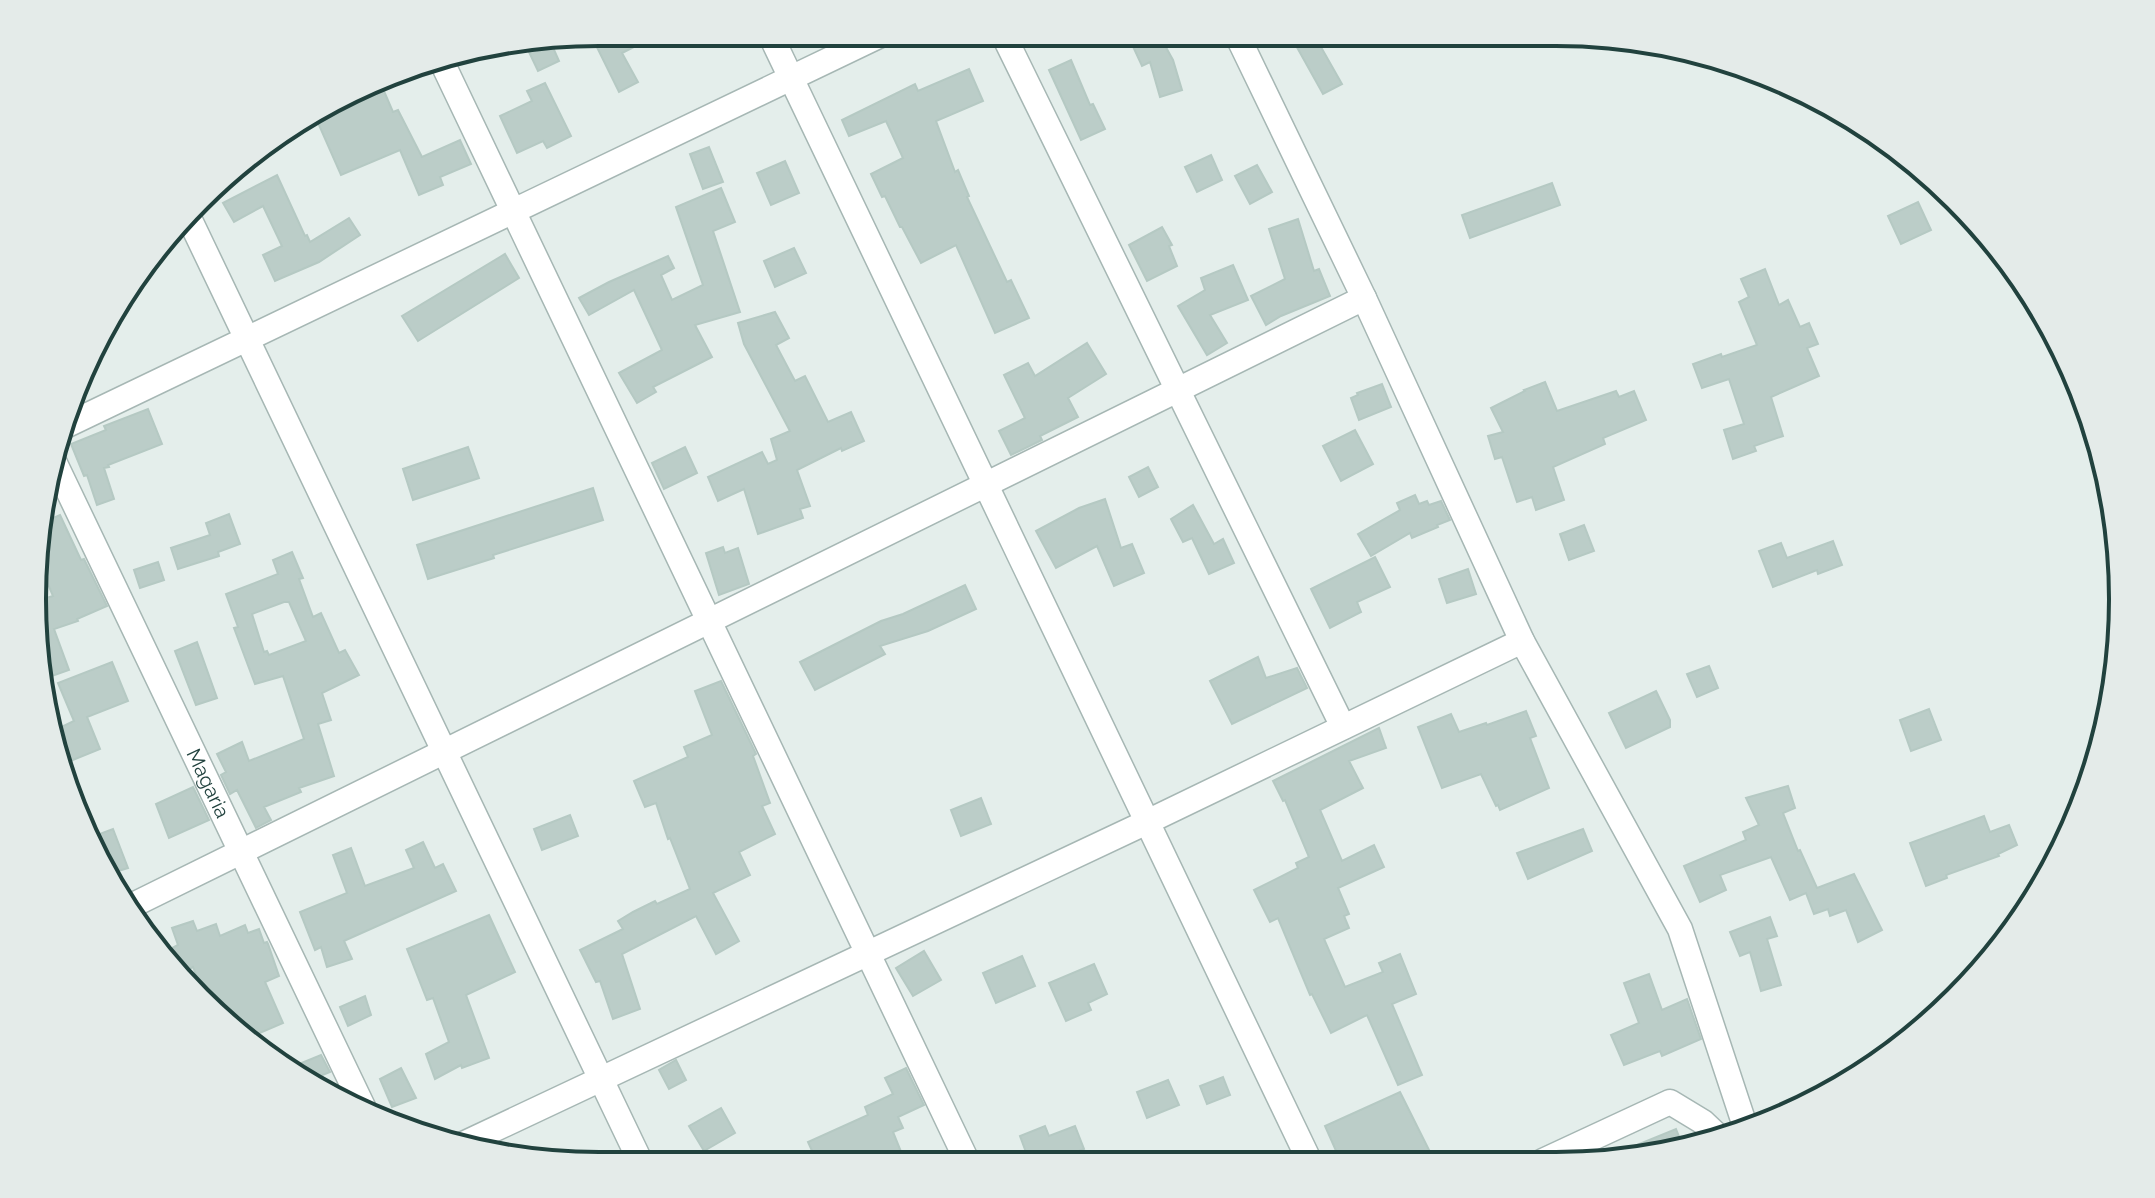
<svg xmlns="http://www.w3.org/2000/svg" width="2155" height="1198" font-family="Raleway,sans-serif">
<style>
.building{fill:#bbcdc8;stroke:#b5c9c3;stroke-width:2;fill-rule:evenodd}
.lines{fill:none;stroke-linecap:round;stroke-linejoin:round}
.minor-casing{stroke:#a6b7b4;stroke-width:27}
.minor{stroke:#fff;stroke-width:24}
.labels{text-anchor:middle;stroke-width:7;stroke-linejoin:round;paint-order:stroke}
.street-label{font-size:20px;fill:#21423e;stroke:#f5faf8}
.rim{fill:none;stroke:#21423e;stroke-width:4}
</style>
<rect width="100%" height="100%" fill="#e4eeeb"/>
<g class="building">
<path d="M599,32H663L622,53L638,82L619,92L590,33Z"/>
<path d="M1147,33H1158L1173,60L1182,90L1160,97L1150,62L1142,66L1130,40Z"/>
<path d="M1289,33H1313L1342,84L1323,94Z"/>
<path d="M551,43L559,61L538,71L529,52Z"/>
<path d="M1071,60L1090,105L1093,104L1105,129L1081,140L1049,70Z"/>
<path d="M969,69L983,101L936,121L955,172L958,170L969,196L967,197L1007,282L1011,280L1029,318L995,333L956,245L921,263L902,227H900L885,196L882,197L871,174L903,158L886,121L849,136L842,120L915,84L918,91Z"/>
<path d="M380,82L393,112L398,110L422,157L460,140L471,164L440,177L443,185L419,195L400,150L341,175L315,116Z"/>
<path d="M545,83L571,136L547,148L543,141L517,153L500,116L532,101L527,91Z"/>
<path d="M709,147L723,182L703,189L690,154Z"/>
<path d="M1211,155L1222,180L1197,192L1185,167Z"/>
<path d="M785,161L799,193L771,205L757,173Z"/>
<path d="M1257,165L1272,192L1250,204L1235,176Z"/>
<path d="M277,175L305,236L307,235L310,242L349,218L360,235L319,262L275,281L263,255L282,246L263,206L234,222L223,203Z"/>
<path d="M1552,183L1560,205L1470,238L1462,215Z"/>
<path d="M721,188L735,222L713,231L740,312L695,325L712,357L653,387L656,392L637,403L619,373L662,350L634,290L589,315L579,298L609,282L668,256L674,268L661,275L672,300L703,285L676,207Z"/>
<path d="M1918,202L1931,230L1901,244L1888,216Z"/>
<path d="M1298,219L1314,271L1319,269L1330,296L1281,316L1266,325L1251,296L1285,279L1269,229Z"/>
<path d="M1162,227L1172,245L1169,246L1177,266L1147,281L1129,245Z"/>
<path d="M794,248L806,273L775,287L764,261Z"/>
<path d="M505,254L519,278L418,341L402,316Z"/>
<path d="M1233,265L1248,300L1210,315L1227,343L1207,355L1178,306L1205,290L1201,278Z"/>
<path d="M1765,269L1779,305L1788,300L1800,327L1809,323L1818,344L1807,348L1819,376L1771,397L1783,436L1754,446L1756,451L1733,459L1724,430L1744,424L1729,379L1702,388L1693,364L1721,354L1722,357L1757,345L1739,302L1749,297L1741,279Z"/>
<path d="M775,312L789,338L776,345L795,381L805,376L828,422L851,412L864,441L842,451L841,448L797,470L810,506L800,509L803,518L758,534L744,489L718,501L708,477L762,452L768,464L777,460L771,439L790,431L744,344L738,323Z"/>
<path d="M1087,343L1106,374L1068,398L1078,417L1040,436L1042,440L1011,455L999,431L1025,418L1004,375L1028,363L1035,376Z"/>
<path d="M1545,382L1557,411L1616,391L1619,397L1634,391L1646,420L1603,438L1605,444L1553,467L1564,500L1536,510L1532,497L1517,502L1502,457L1495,459L1488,436L1503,432L1491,408L1525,391L1524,390Z"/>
<path d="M1382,384L1391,407L1359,420L1351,398L1358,395L1357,393Z"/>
<path d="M148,409L162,444L108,465L109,467L104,468L114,499L97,505L87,475L84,476L71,444L106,430L104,426Z"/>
<path d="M1355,430L1373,464L1341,481L1323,446Z"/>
<path d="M468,447L479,478L413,500L403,469Z"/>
<path d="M685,447L697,473L664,489L652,463Z"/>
<path d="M1148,467L1158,487L1139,497L1129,477Z"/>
<path d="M593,488L603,520L493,555L494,558L428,579L417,545Z"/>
<path d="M1415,495L1419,504L1427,501L1429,505L1441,501L1450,520L1437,525L1438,527L1412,538L1410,533L1371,556L1358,534L1400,510L1397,503Z"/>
<path d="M1105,499L1121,548L1132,544L1144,573L1114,586L1097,546L1056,568L1036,531L1079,508Z"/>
<path d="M1193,505L1214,544L1223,539L1234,563L1209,574L1192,538L1183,542L1171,519Z"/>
<path d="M229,514L240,544L218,552L219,556L178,569L171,548L210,535L206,523Z"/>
<path d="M60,515L81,560L84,559L107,606L77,619L78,621L54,629L69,670L49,677L33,635L38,585L43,599L53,596L40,565L44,522Z"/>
<path d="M1584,525L1594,551L1569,560L1560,534Z"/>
<path d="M1833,541L1842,565L1818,574L1817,570L1773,587L1759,551L1781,543L1787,558Z"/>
<path d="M723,547L725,553L738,548L749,584L719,595L706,553Z"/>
<path d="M292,552L303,578L299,579L313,617L321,613L339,653L345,650L359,675L322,693L331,720L318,724L334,776L299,788L301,792L264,807L271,820L256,828L237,790L230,794L221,775L226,772L217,754L242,742L249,761L304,739L283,676L255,684L234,628L238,627L226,594L278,574L273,560ZM284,602H289L306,641L269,655L267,651L264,652L252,614Z"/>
<path d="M1375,557L1390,587L1357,602L1361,612L1330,628L1311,589Z"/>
<path d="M158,562L164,580L140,588L134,570Z"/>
<path d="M1468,569L1476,594L1447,603L1439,579Z"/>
<path d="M965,585L976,609L928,631L880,646L885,654L815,690L800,662L881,621L903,614Z"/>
<path d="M197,642L217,698L196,705L175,651Z"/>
<path d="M1258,657L1266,678L1297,668L1307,688L1232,724L1210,681Z"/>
<path d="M112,662L128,701L87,717L100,749L63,764L55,730L74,721L58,683Z"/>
<path d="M1709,666L1718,688L1697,697L1687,674Z"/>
<path d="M721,681L756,754L753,756L770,803L762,806L775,834L739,852L750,875L713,893L739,941L716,954L696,916L622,954L640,1009L613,1019L600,981L596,982L580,950L623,929L618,921L633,912L655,901L657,904L690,889L670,838L668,839L656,803L645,807L634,781L688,757L684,747L712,735L695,691Z"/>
<path d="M1656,691L1670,720V727L1626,748L1609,713Z"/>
<path d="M1929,709L1941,740L1911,751L1900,720Z"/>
<path d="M1526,711L1536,736L1530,738L1549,788L1500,810L1498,805L1496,806L1481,774L1442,788L1418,727L1451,714L1459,732L1486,723L1487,725Z"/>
<path d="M1379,728L1386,748L1349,761L1363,788L1320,810L1342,861L1374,845L1384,867L1338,888L1349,914L1344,916L1349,928L1324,939L1345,987L1383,972L1379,963L1400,954L1416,994L1392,1004L1422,1075L1398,1085L1367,1015L1331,1033L1312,994L1310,995L1278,918L1270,922L1254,890L1298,868L1296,863L1309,857L1285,800L1283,801L1273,781Z"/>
<path d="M1788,786L1795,808L1783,813L1798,851L1800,850L1817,888L1854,874L1882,930L1858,942L1846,910L1830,916L1828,909L1814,914L1806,893L1790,900L1771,857L1720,875L1726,890L1700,902L1684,866L1746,840L1743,832L1759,825L1746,798Z"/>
<path d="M193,787L209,820L169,838L156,804Z"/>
<path d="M981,798L991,824L961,836L951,810Z"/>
<path d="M570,815L578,836L542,850L534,829Z"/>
<path d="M1984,816L1990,832L2009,825L2017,845L1998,854L1999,856L1946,875L1947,878L1926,886L1910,843Z"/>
<path d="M113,829L128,868L111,873L89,838Z"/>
<path d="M1583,829L1592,851L1528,879L1517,853Z"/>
<path d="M423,842L435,868L443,864L456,891L346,940L344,941L352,959L327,967L321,947L315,950L300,912L347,893L333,855L351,848L365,886L414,868L406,850Z"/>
<path d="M489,915L515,972L466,995L489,1058L462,1068L461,1065L435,1079L426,1054L449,1042L433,998L427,1000L407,949Z"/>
<path d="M1770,917L1777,936L1767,939L1781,985L1761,991L1750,952L1740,956L1730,932Z"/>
<path d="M193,921L197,931L216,924L220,936L245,925L248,933L259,929L264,943L267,942L268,944L279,976L265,982L283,1023L250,1037L206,1000L193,967L176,976L172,972L161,954L178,945L172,928Z"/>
<path d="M924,951L941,980L913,996L896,968Z"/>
<path d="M1022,956L1035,986L996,1003L983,973Z"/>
<path d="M1094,964L1107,994L1088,1003L1091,1010L1066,1021L1049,983Z"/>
<path d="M1649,974L1662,1010L1687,999L1701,1039L1662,1056L1660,1051L1624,1065L1611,1035L1639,1023L1624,983Z"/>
<path d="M365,996L371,1015L348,1026L340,1007Z"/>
<path d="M321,1055L330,1072L305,1082L289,1068Z"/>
<path d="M676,1060L686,1080L669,1089L659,1070Z"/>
<path d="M401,1068L416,1098L392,1107L380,1079Z"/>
<path d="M906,1068L924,1105L898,1117L903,1128L893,1132L906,1164H818L808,1142L868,1115L865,1107L893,1094L885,1078Z"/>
<path d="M1223,1077L1230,1095L1207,1104L1200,1086Z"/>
<path d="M1168,1080L1179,1105L1147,1118L1137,1092Z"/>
<path d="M1400,1092L1435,1162H1341L1325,1126Z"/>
<path d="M721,1108L735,1133L704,1151L689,1126Z"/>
<path d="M1045,1126L1049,1136L1075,1126L1084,1149L1058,1159L1060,1163H1030L1020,1136Z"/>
<path d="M1676,1129L1684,1149L1630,1161H1620L1617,1153Z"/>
</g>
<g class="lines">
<defs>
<g id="minor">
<path d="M769,32L1310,1162"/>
<path d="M1002,32L1343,727"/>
<path d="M1236,33L1364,298L1522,641L1680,929L1747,1132"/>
<path d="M440,58L968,1163"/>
<path d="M189,218L642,1165"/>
<path d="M63,427L887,32"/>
<path id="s1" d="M51,455L366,1113"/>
<path d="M131,906L1364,298"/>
<path d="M461,1145L1147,822L1522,641"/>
<path d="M1543,1161L1670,1102L1703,1122L1722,1140"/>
</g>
</defs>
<use href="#minor" class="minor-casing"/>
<use href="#minor" class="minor"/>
</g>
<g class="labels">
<g class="street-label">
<text dy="7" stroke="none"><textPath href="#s1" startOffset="364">Magaria</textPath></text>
</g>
</g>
<path d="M0 0H2155V1198H0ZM599 46H1556A553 553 0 0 1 2109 599V599A553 553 0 0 1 1556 1152H599A553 553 0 0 1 46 599V599A553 553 0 0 1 599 46Z" fill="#e4ebe9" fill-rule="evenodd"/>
<path class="rim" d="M599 46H1556A553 553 0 0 1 2109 599V599A553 553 0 0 1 1556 1152H599A553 553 0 0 1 46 599V599A553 553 0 0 1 599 46Z"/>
</svg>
